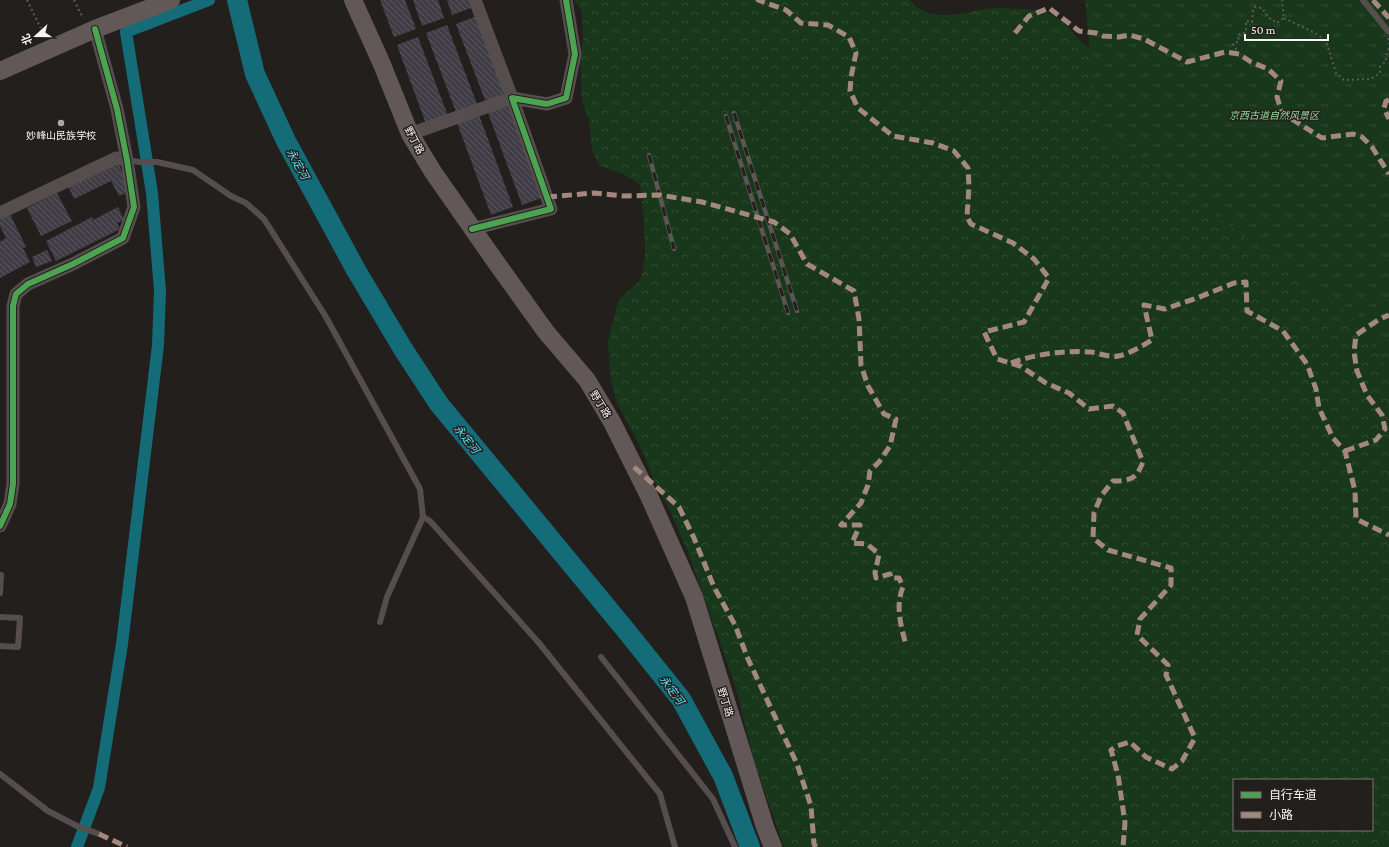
<svg xmlns="http://www.w3.org/2000/svg" width="1389" height="847" font-family="'Crimson Pro','Noto Sans SC',serif">
<style>
.forest{fill:url(#forest-crowns);fill-rule:evenodd}
.park{fill:url(#park-tufts)}
.lines{fill:none;stroke-linecap:round;stroke-linejoin:round}
.canal{stroke:#146c78;stroke-width:12}
.river{stroke:#146c78;stroke-width:20}
.building{fill:url(#building-back-hatch)}
.path{stroke:#5e5958;stroke-width:2;stroke-dasharray:2 3;stroke-linecap:butt}
.lane{stroke:#564e4e;stroke-width:6}
.street{stroke:#564e4e;stroke-width:13}
.secondary{stroke:#625858;stroke-width:18}
.rail-casing{stroke:#5c5656;stroke-width:4.5}
.rail{stroke:#231f1c;stroke-width:3;stroke-dasharray:9;stroke-linecap:butt}
.quiet{stroke:#a5887d;stroke-width:5;stroke-dasharray:10 5;stroke-linecap:butt}
.cycleway-casing{stroke:#231f1c;stroke-width:8}
.cycleway{stroke:#4ca352;stroke-width:6}
.poi-dot{fill:#aca9a7;stroke:#231f1c;stroke-width:1.5}
.labels{text-anchor:middle;stroke-width:3;stroke-linejoin:round;paint-order:stroke}
.park-label{font-size:10px;font-style:italic;fill:#95d998;stroke:#231f1c}
.poi-label{font-size:10px;fill:#f7f4f2;stroke:#231f1c}
.street-label{font-size:10px;fill:#f7f4f2;stroke:#231f1c}
.water-label{font-size:11px;font-style:italic;fill:#60def2;stroke:#231f1c}
</style>
<defs>
<pattern id="forest-crowns" width="20" height="18" patternUnits="userSpaceOnUse"><rect width="20" height="18" fill="#19381b"/><path d="M2 6a3 3 0 1 1 6 0M12 15a3 3 0 1 1 6 0" fill="none" stroke="#304c31"/></pattern>
<pattern id="park-tufts" width="24" height="20" patternUnits="userSpaceOnUse"><rect width="24" height="20" fill="#19381b"/><path d="M3 7l-1-3M5 7V3M7 7l1-3M15 17l-1-3M17 17v-4M19 17l1-3" fill="none" stroke="#304c31"/></pattern>
<pattern id="building-back-hatch" width="6" height="6" patternUnits="userSpaceOnUse"><rect width="6" height="6" fill="#403d46"/><path d="M-1 5l2 2M0 0l6 6M5-1l2 2" fill="none" stroke="#5c5a61"/></pattern>
</defs>
<rect width="100%" height="100%" fill="#221f1d"/>
<path class="forest" d="M574,0H910C935,30 972,6 1002,8C1013,9 1040,9 1048,13C1053,16 1061,20 1066,25C1073,32 1078,40 1087,46C1093,49 1101,50 1108,52L1389,73V847H784L755,764L735,685L687,550L671,513L656,485L641,448L616,401L610,374L608,341L619,299L641,279L645,256L644,221L640,184L623,174L600,166L592,150L589,120L582,101L580,57L583,42L582,12ZM1234,780H1372V830H1234Z"/>
<path class="park" d="M1085,0H1389V371L1351,315L1098,129Z"/>
<g class="lines">
<path class="canal" d="M77,847L99,788L122,644L158,345L160,291L152,193L126,32L209,0"/>
<path class="river" d="M237,0L255,74L286,141L356,270L403,349L439,404L624,628L681,699L723,776L750,847"/>
</g>
<g class="building">
<path d="M380,0H405L416,29L394,37Z"/>
<path d="M413,0H438L444,18L422,26Z"/>
<path d="M447,0H472L474,7L452,15Z"/>
<path d="M477,16L507,95L486,103L456,24Z"/>
<path d="M447,25L477,104L456,112L426,33Z"/>
<path d="M418,37L448,116L426,124L397,45Z"/>
<path d="M509,102L544,197L522,205L487,110Z"/>
<path d="M478,112L513,207L491,215L456,120Z"/>
<path d="M118,163L131,191L119,196L111,181L74,199L68,186Z"/>
<path d="M57,193L72,221L41,236L27,208Z"/>
<path d="M118,207L124,220L117,223L120,229L56,261L46,241L92,217L93,220Z"/>
<path d="M10,214L26,247L23,248L30,262L0,278V242L6,238L0,226V219Z"/>
<path d="M47,250L52,261L36,267L32,257Z"/>
</g>
<g class="lines">
<g class="path">
<path d="M27,0L45,37"/>
<path d="M74,0L83,18"/>
<path d="M1284,18L1319,35L1327,44L1336,73L1344,80L1371,79L1380,73V67L1385,62L1389,47"/>
<path d="M1388,38L1389,44"/>
<path d="M1239,54L1233,44L1239,41L1238,35L1246,32V21L1252,22L1253,10L1255,7L1262,8L1269,18L1277,23L1284,18L1282,0"/>
</g>
<g class="lane">
<path d="M1363,0L1388,31"/>
<path d="M127,160L139,162H157L193,170L231,196L246,203L264,219L326,317L420,489L423,517L387,597L380,622"/>
<path d="M423,517L430,521L539,643L660,794L675,847"/>
<path d="M0,575H1L0,593"/>
<path d="M0,617L20,618L18,647L0,646"/>
<path d="M601,657L713,799L735,847"/>
<path d="M0,774L48,811L77,826L99,834"/>
</g>
<g class="street">
<path d="M410,134L512,98L475,0"/>
<path d="M0,213L116,158L127,160"/>
<path d="M472,229L551,209L512,98L547,104L566,98L575,54L566,0"/>
<path d="M0,526L10,504L13,484V306L16,294L28,284L73,264L123,238L134,207L127,160L117,109L95,29"/>
</g>
<g class="secondary">
<path d="M353,0L381,62L410,134L433,172L493,258L546,332L587,380L612,422L649,496L694,597L765,827L773,847"/>
<path d="M0,71L95,29L171,0"/>
</g>
<defs>
<g id="rail">
<path d="M734,113L797,311"/>
<path d="M726,116L788,313"/>
<path d="M649,155L674,249"/>
</g>
</defs>
<use href="#rail" class="rail-casing"/>
<use href="#rail" class="rail"/>
<g class="quiet">
<path d="M761,0H758L786,10L801,23L828,25L849,37L856,53L851,77L850,91L858,108L893,136L933,143L954,151L968,168L969,186L967,217L971,224L1013,243L1034,259L1049,278L1024,322L984,332L997,359L1020,366L1046,383L1069,393L1089,409L1113,406L1123,413L1143,462C1136,479 1131,481 1113,481L1101,496L1094,513L1093,538L1108,550L1171,568V585L1140,619L1137,635L1168,665L1166,675L1195,738L1182,761L1172,769L1146,757L1130,742L1117,746L1111,750L1118,775L1125,823L1123,847"/>
<path d="M1373,0L1389,18"/>
<path d="M1015,33L1029,16L1049,8L1079,31L1096,33L1103,36L1119,37L1129,35L1144,39L1187,62L1225,52L1239,54L1251,62L1268,69L1281,81L1277,97L1282,113L1322,138L1353,134L1362,137L1372,147L1389,174"/>
<path d="M1389,100L1386,101L1384,108L1389,119"/>
<path d="M547,197L594,193L624,196L660,195L702,202L774,222L790,234L807,264L854,291L859,319L861,365L868,386L884,414L896,419L890,446L879,462L870,471L868,485L861,503L841,525H860L852,543L867,544L879,554L875,573L876,578L890,574L891,578H899L903,587C895,606 901,626 906,645"/>
<path d="M1011,363C1036,354 1064,350 1091,352C1099,353 1110,358 1118,356C1127,355 1144,345 1152,340L1144,305L1165,309L1197,298L1234,283L1246,282L1247,311L1283,331L1307,364L1316,389L1319,408L1333,438L1345,451L1355,491L1356,519L1389,535"/>
<path d="M1345,451L1376,440L1385,429L1382,415L1367,395L1357,371L1354,352L1356,335L1378,320L1389,315"/>
<path d="M634,467L679,507L694,538L714,587L735,625L748,659L797,764L811,806L814,844L816,847"/>
<path d="M99,834L127,847"/>
</g>
<defs>
<g id="cycleway">
<path d="M472,229L551,209L512,98L547,104L566,98L575,54L566,0"/>
<path d="M0,526L10,504L13,484V306L16,294L28,284L73,264L123,238L134,207L127,160L117,109L95,29"/>
</g>
</defs>
<use href="#cycleway" class="cycleway-casing"/>
<use href="#cycleway" class="cycleway"/>
</g>
<circle class="poi-dot" cx="61" cy="123" r="4"/>
<g class="labels">
<g class="park-label">
<text x="1274" y="119">京西古道自然风景区</text>
</g>
<g class="poi-label">
<text x="61" y="139">妙峰山民族学校</text>
</g>
<g class="street-label">
<text transform="translate(415 140) rotate(62)" y="4">野丁路</text>
<text transform="translate(601 404) rotate(59)" y="4">野丁路</text>
<text transform="translate(726 702) rotate(73)" y="4">野丁路</text>
</g>
<g class="water-label">
<text transform="translate(298 164) rotate(61)" y="4">永定河</text>
<text transform="translate(467 439) rotate(51)" y="4">永定河</text>
<text transform="translate(672 690) rotate(53)" y="4">永定河</text>
</g>
</g>
<rect x="1233" y="779" width="140" height="52" fill="#231f1c" stroke="#787472"/>
<rect x="1241" y="792" width="20" height="6" fill="#4ca352" stroke="#787472"/>
<text x="1269" y="799" font-size="12" fill="#f7f4f2">自行车道</text>
<rect x="1241" y="812" width="20" height="6" fill="#a5887d" stroke="#787472"/>
<text x="1269" y="819" font-size="12" fill="#f7f4f2">小路</text>
<g transform="translate(36 36) rotate(249)" stroke="#231f1c" stroke-width="3" paint-order="stroke">
<path d="M0-3L7 15L0 10L-7 15Z" fill="#f7f4f2"/>
<text y="-6" font-size="11" font-weight="bold" text-anchor="middle" fill="#f7f4f2">北</text>
</g>
<path d="M1245 34v6h83v-6" fill="none" stroke="#f7f4f2" stroke-width="2"/>
<text x="1251" y="34" font-size="12" fill="#f7f4f2" stroke="#231f1c" stroke-width="3" paint-order="stroke">50 m</text>
</svg>
